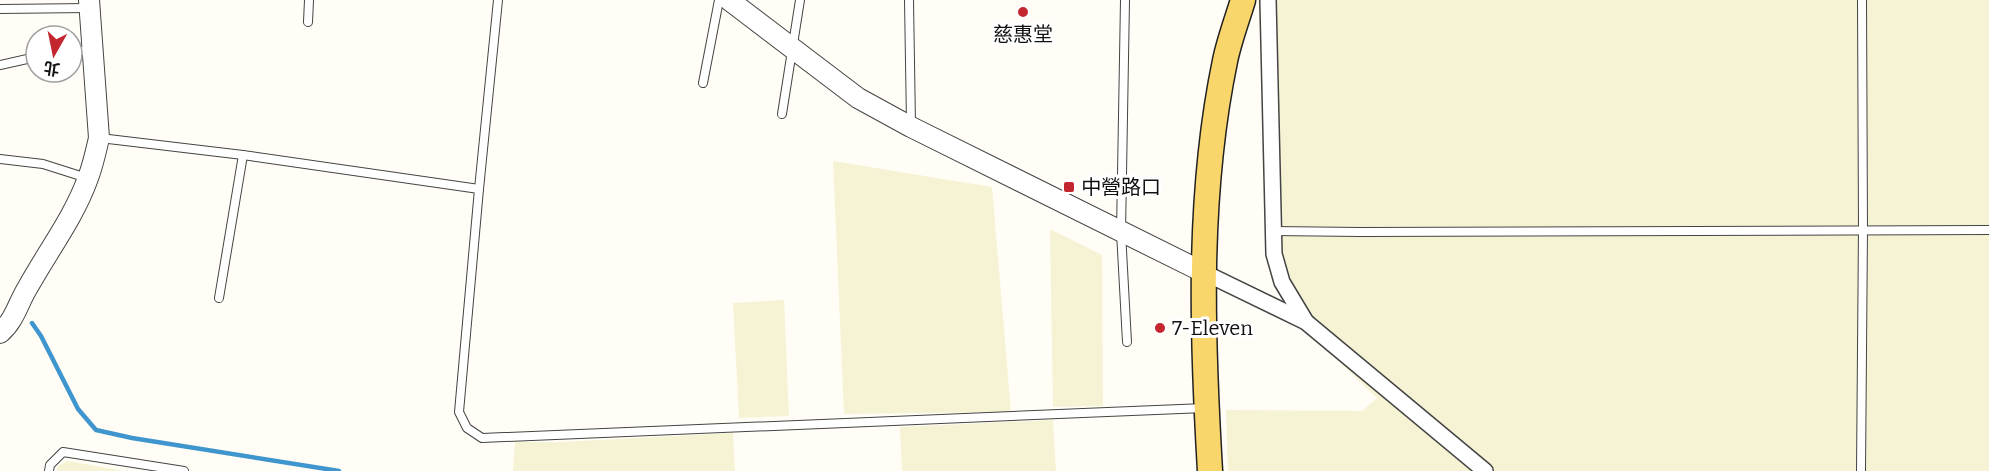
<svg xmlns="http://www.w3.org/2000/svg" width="1989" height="471" font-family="Bitter,'Noto Sans TC',serif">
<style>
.farmland{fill:#f6f3d4}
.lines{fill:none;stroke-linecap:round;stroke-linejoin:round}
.stream{stroke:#3f96cf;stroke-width:4.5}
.service-casing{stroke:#444;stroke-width:10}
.minor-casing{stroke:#444;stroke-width:18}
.tertiary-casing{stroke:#444;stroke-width:22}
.primary-casing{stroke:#222;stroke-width:27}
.service{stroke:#fff;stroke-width:8}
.minor{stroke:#fff;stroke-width:15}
.tertiary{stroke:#fff;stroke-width:20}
.primary{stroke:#f9d66b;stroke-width:24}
.poi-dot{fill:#c4262e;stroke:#fff;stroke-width:2}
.labels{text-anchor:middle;stroke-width:6;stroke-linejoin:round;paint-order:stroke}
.poi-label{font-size:20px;fill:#111;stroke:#fff;text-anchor:start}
</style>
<rect width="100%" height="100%" fill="#fffdf5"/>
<g class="farmland">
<path d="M1258,0H1989V471H1228L1226,410L1362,411L1377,398L1300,324L1272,241Z"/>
<path d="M833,161L992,187L1011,412L844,414Z"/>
<path d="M1050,229L1102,255L1103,406L1053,407Z"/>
<path d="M784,300L789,416L739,418L733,303Z"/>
<path d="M1053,420L1056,471H902L900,427Z"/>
<path d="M733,433L735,471H513L515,442H561Z"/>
<path d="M68,461L124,471H57L58,466Z"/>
</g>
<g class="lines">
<path class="stream" d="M32,323L41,336L78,409L96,430L132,438L339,471"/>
<defs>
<g id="service">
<path d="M909,0L911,124"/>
<path d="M1125,0L1121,232L1127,342"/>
<path d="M0,9L88,8"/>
<path d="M308,22L309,0"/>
<path d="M72,52L91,50"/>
<path d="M0,65L36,57"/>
<path d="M703,83L719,0"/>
<path d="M782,114L800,0"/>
<path d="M100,138L243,155L479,189L459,412L467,428L482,438L1205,408"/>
<path d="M0,159L43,164L87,178"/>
<path d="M479,189L498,0"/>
<path d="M1272,231L1361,232L1989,230"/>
<path d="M219,298L243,155"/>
<path d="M49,471L50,465L63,452L184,471"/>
<path d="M1861,471L1863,229L1862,0"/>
</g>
<g id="minor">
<path d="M1268,0L1274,254L1282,282L1306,322"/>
<path d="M1203,272L1306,322L1485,471"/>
</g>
<g id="tertiary">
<path d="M729,0L858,98L911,127L1203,272"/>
<path d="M0,333C15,320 18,303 28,287C48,251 74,217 88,178C93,165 96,151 99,138L89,0"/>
</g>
<path id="primary" d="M1210,471C1202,335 1197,196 1225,61C1229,41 1237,20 1243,0"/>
</defs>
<use href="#service" class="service-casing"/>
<use href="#minor" class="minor-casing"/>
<use href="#tertiary" class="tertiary-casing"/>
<use href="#primary" class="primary-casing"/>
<use href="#service" class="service"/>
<use href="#minor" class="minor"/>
<use href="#tertiary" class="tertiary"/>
<use href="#primary" class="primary"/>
</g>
<g class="poi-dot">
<circle cx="1023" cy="12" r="6"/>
<rect x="1063" y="181" width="12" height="12" rx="3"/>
<circle cx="1160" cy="328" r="6"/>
</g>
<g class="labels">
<g class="poi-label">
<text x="1023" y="41" text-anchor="middle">慈惠堂</text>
<text x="1081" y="194">中營路口</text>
<text x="1172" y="335">7-Eleven</text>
</g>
</g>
<g transform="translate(54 54) rotate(189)"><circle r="28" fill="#ffffff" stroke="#a0a0a0" stroke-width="1.5"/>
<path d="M0-4.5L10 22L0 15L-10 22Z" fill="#c4262e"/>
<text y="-9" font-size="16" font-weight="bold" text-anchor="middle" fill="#111111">北</text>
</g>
</svg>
